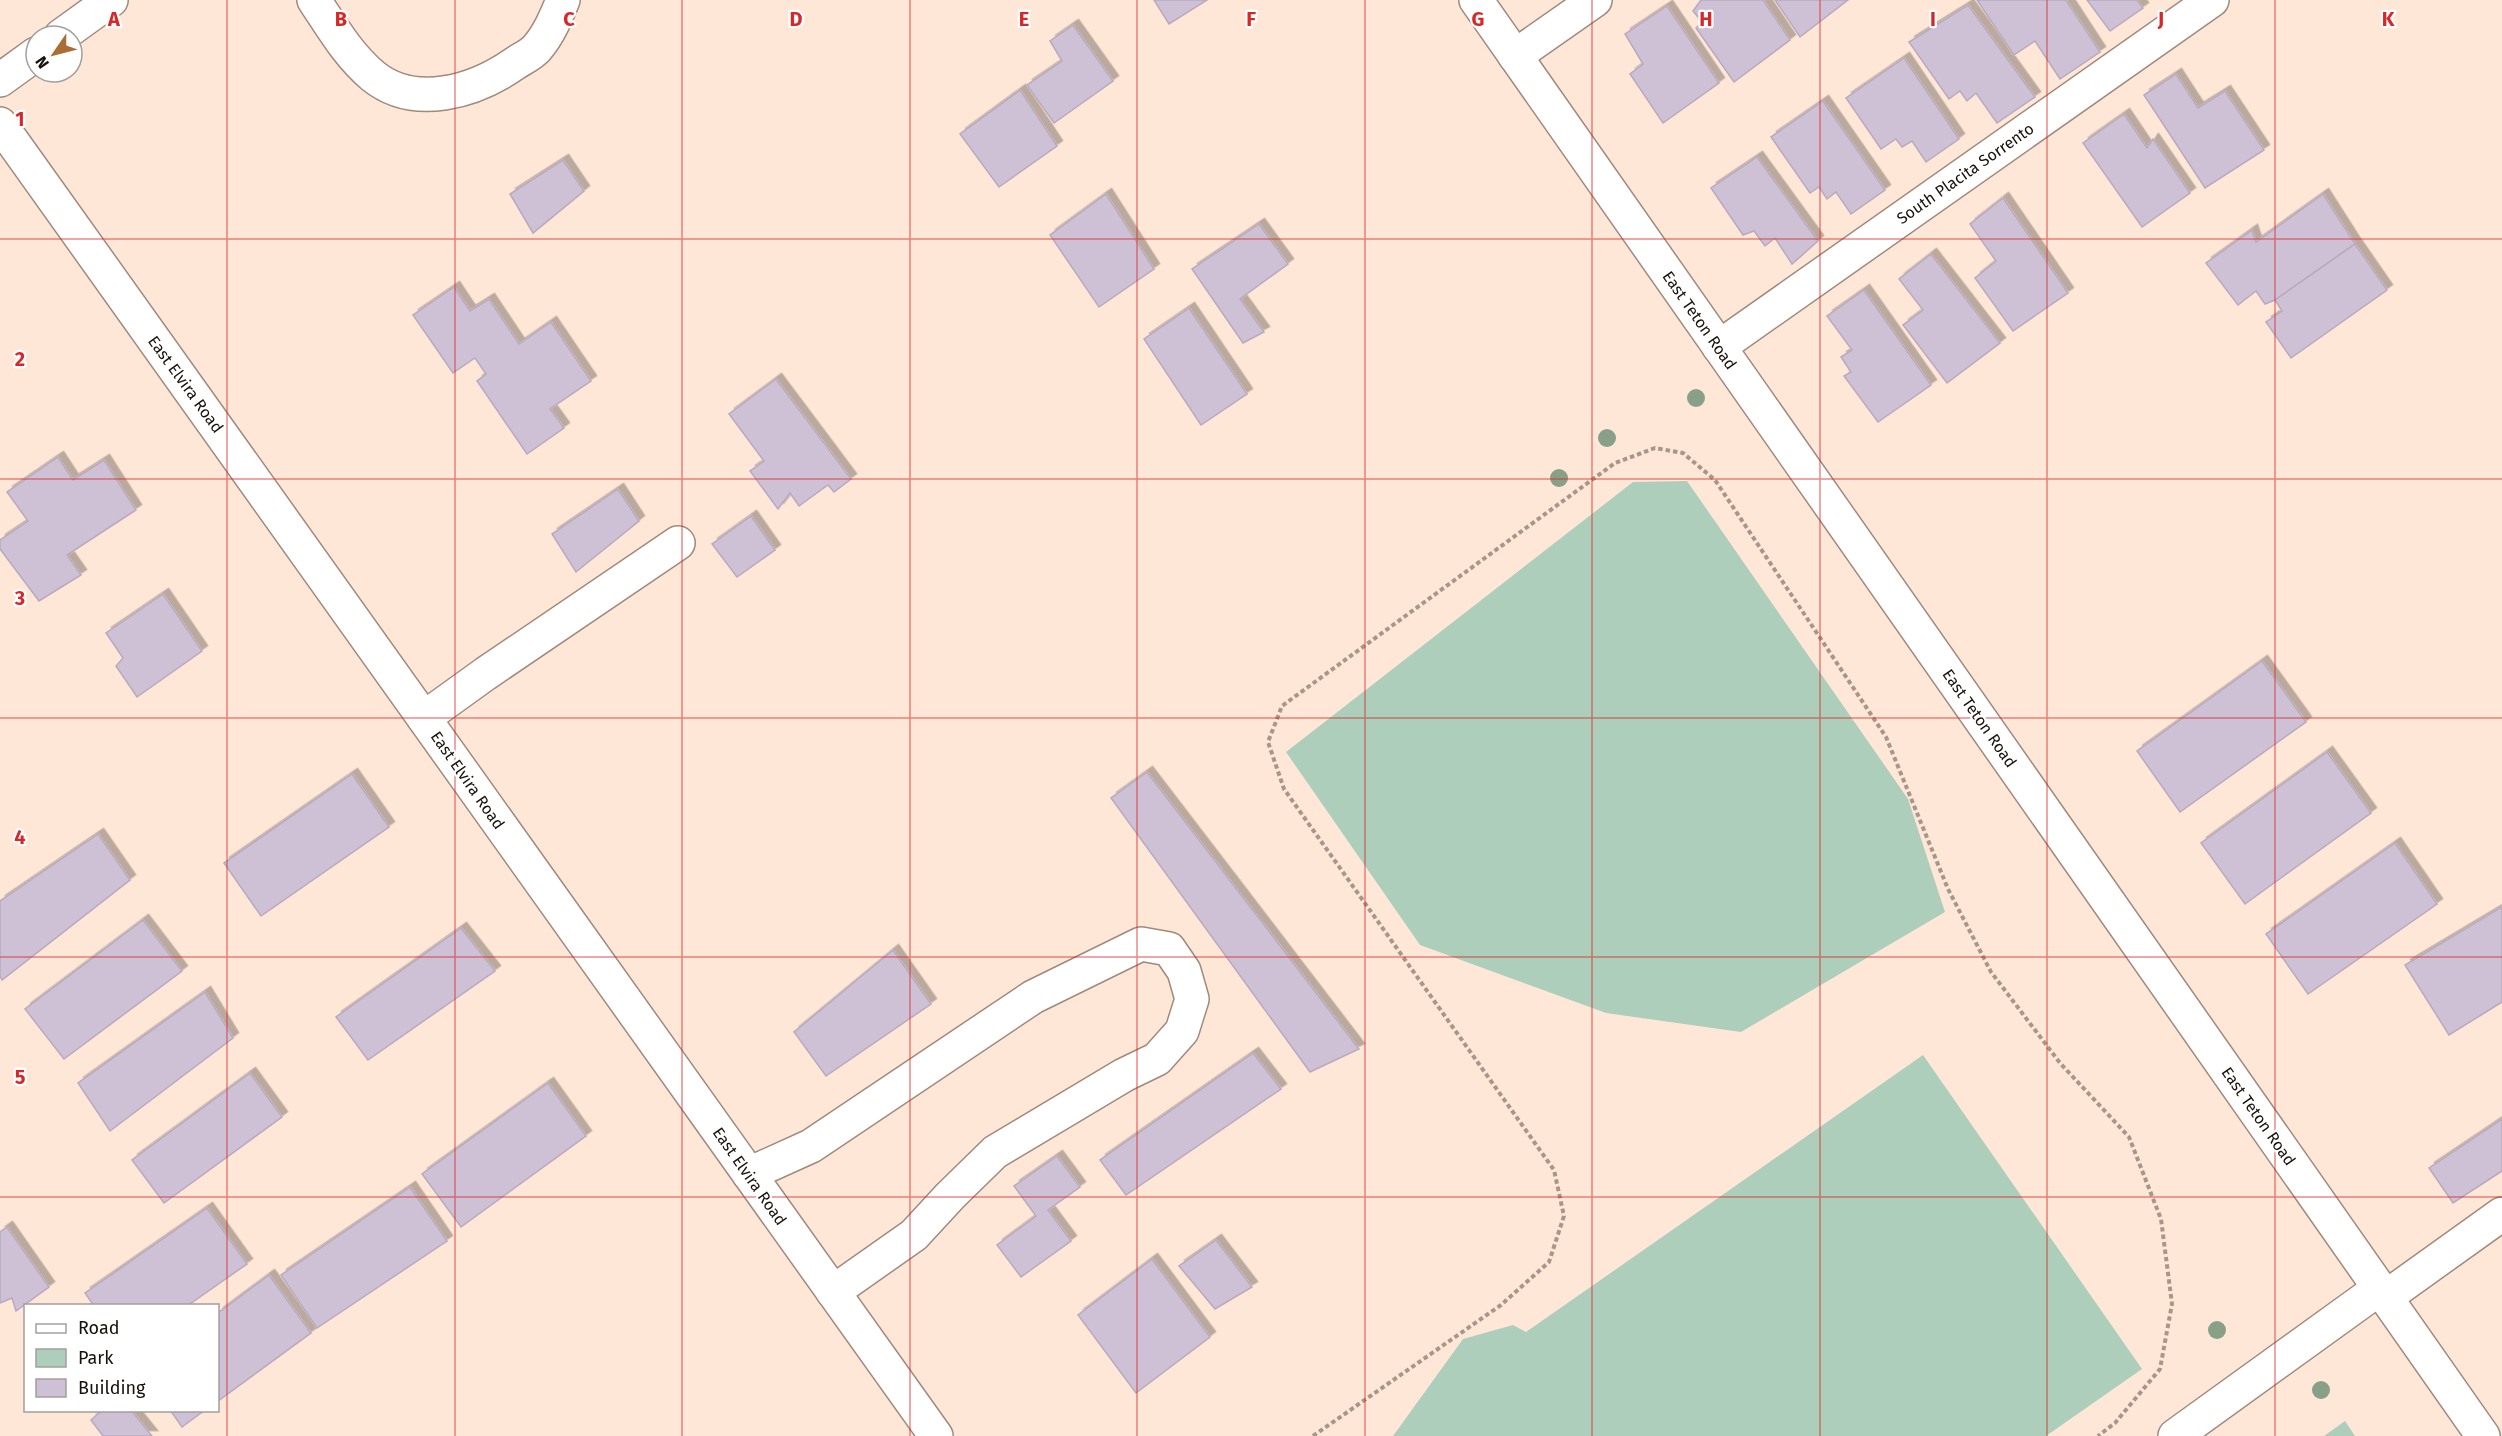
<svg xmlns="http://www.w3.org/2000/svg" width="2502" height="1436" font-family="'Fira Sans',sans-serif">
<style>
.green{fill:#adceba}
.building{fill:#cec0d5;stroke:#b7aabf;stroke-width:1.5;filter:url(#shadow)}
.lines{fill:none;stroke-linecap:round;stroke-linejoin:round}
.minor-casing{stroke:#9f8a7c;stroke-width:36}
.path{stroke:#a8968b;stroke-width:4;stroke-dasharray:4.5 3;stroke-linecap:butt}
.minor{stroke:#fff;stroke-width:33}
.tree{fill:#89a088}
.grid{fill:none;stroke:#d62828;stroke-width:1.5;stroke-opacity:0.55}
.labels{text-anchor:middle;stroke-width:4.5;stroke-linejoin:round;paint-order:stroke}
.street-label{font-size:16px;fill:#17100b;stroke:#fff}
.grid-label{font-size:20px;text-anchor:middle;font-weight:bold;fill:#d62828;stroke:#fff;stroke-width:4.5;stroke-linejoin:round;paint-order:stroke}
</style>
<defs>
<filter id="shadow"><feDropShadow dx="5.5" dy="-5.5" stdDeviation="0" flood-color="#0004"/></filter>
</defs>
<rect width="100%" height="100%" fill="#ffe7d8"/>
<g class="green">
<path d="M1687,481L1908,799L1945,912L1741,1032L1606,1013L1420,945L1286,752L1633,482Z"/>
<path d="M1923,1055L2142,1369L2046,1436H1393L1463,1339L1513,1325L1526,1332Z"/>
<path d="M2345,1421L2355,1436H2324Z"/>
</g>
<g class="building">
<path d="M1154,0H1207L1169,24Z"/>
<path d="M1701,0H1763L1790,40L1734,82L1696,28L1702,22L1693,11Z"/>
<path d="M1775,0H1848L1800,37Z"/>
<path d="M1977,0H2066L2100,52L2060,79L2035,41L2014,55Z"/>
<path d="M2087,0H2137L2143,8L2110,31Z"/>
<path d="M1968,5L2035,97L1997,123L1976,93L1967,101L1960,91L1949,99L1909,42Z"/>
<path d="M1667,6L1719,83L1663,123L1630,74L1643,64L1625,34Z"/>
<path d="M1073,25L1113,81L1054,123L1027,85L1062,61L1050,41Z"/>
<path d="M1904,58L1959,139L1926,162L1912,141L1902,147L1896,139L1881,149L1846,98Z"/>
<path d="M2176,74L2198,108L2225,91L2264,150L2205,188L2144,95Z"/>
<path d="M1020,90L1057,146L999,187L960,134Z"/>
<path d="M1823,101L1885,190L1851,214L1836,192L1827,199L1819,187L1810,193L1771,137Z"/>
<path d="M2124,114L2147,148L2153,139L2190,193L2142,227L2083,143Z"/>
<path d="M1757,157L1818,241L1792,264L1775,238L1765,246L1754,231L1743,235L1711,188Z"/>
<path d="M563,160L584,191L533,233L510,194Z"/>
<path d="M1106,194L1154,269L1099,307L1050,235Z"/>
<path d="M2323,194L2355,244L2275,300L2265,304L2256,291L2238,305L2206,263L2252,230L2256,242Z"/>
<path d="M2003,198L2068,293L2013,331L1975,278L1996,261L1970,224Z"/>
<path d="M1259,224L1288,264L1240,299L1264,332L1243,343L1192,269Z"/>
<path d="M2355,244L2387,290L2291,358L2266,322L2282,311L2275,300Z"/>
<path d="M1931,254L2000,343L1947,383L1903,325L1923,310L1899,279Z"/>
<path d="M454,287L470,311L489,299L519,344L551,322L591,381L550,409L564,428L527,454L477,381L486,374L475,358L453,373L413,315Z"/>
<path d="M1864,290L1931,385L1878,422L1844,376L1851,372L1841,357L1852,350L1827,316Z"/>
<path d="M1189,308L1247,394L1201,425L1144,339Z"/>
<path d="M776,379L851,479L834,492L828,485L799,506L790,493L778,509L750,471L764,461L729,414Z"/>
<path d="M58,457L73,480L104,460L136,510L67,555L81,575L39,601L0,549V540L28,521L7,492Z"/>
<path d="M618,489L639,521L576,572L552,534Z"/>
<path d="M751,516L775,550L737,577L712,544Z"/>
<path d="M163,594L202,651L137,697L116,666L123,658L106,633Z"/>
<path d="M2262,661L2306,722L2180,812L2137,751Z"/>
<path d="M2327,752L2371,813L2245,904L2201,843Z"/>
<path d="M1147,772L1359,1049L1310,1072L1111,798Z"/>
<path d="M352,774L389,827L261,916L224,863Z"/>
<path d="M98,834L130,880L2,980L0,976V901Z"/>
<path d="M2395,843L2437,904L2308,994L2266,934Z"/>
<path d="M2502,907V1002L2449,1035L2405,965Z"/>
<path d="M143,920L182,971L64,1059L25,1009Z"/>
<path d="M461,928L495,971L368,1060L336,1017Z"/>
<path d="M893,950L931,1004L826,1076L794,1032Z"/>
<path d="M205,992L233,1038L110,1131L78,1083Z"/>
<path d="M1253,1053L1281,1089L1126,1195L1100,1160Z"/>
<path d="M250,1073L282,1117L164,1203L132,1160Z"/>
<path d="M548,1083L586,1136L461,1227L422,1174Z"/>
<path d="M2502,1119V1171L2453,1203L2429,1168Z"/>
<path d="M1057,1156L1080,1187L1048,1210L1071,1241L1021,1277L997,1245L1036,1216L1014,1186Z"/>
<path d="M410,1187L447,1241L317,1328L281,1275Z"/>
<path d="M207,1208L247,1264L187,1306H94L85,1293Z"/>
<path d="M7,1227L49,1287L16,1311L12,1298L0,1303V1232Z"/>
<path d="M1216,1240L1252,1287L1215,1309L1179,1266Z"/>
<path d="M1152,1259L1210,1337L1136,1393L1078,1315Z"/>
<path d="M269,1275L311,1333L218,1401V1313Z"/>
<path d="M102,1410H131L152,1436H103L91,1420Z"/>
<path d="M170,1410H205L182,1427Z"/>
</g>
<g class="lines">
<defs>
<g id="minor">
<path d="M314,0C332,27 348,55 373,76C415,110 475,91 514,64C521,59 531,55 537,48C549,34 556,17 563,0"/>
<path d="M1476,0L2483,1436"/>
<path d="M61,36L111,0"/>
<path d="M1515,56L1595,0"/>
<path d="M0,80L36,54"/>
<path d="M0,124L936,1436"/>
<path d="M1719,347L2212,0"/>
<path d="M424,718L485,674L678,543"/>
<path d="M749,1174L811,1146L1033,997L1141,944L1169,949L1184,971L1192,999L1182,1031L1157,1059L1124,1075L995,1152L950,1196L914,1235L833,1292"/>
<path d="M2386,1297L2502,1214"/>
<path d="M2175,1436L2380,1288"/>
</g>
</defs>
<use href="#minor" class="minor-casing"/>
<path class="path" d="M1313,1436L1501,1305L1549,1262L1564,1216L1554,1170L1284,789L1268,742L1282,706L1615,463L1655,448L1683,453L1715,480L1886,737L1948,889L1991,972L2060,1063L2129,1137L2161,1219L2172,1304L2160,1369L2115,1423L2098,1436"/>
<use href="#minor" class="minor"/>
</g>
<g class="tree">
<circle cx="1696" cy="398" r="9"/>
<circle cx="1607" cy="438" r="9"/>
<circle cx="1559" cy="478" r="9"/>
<circle cx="2217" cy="1330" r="9"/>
<circle cx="2321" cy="1390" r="9"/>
</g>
<path class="grid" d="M227,0V1436M455,0V1436M682,0V1436M910,0V1436M1137,0V1436M1365,0V1436M1592,0V1436M1820,0V1436M2047,0V1436M2275,0V1436M0,239H2502M0,479H2502M0,718H2502M0,957H2502M0,1197H2502"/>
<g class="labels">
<g class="street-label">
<text transform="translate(1965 173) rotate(-35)" y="6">South Placita Sorrento</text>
<text transform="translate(1700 320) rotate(55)" y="6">East Teton Road</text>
<text transform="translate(186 384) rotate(54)" y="6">East Elvira Road</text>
<text transform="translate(1980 718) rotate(55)" y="6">East Teton Road</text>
<text transform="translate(468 780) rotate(55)" y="6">East Elvira Road</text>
<text transform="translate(2259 1116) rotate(55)" y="6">East Teton Road</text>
<text transform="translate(750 1176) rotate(55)" y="6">East Elvira Road</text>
</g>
</g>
<g class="grid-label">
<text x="114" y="26">A</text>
<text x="341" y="26">B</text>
<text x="569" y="26">C</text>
<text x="796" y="26">D</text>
<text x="1024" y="26">E</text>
<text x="1251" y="26">F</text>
<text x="1478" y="26">G</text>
<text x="1706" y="26">H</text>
<text x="1933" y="26">I</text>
<text x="2161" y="26">J</text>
<text x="2388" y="26">K</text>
<text x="20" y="126">1</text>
<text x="20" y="366">2</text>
<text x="20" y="605">3</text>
<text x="20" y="844">4</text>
<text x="20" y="1084">5</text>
</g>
<rect x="24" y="1304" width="195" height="108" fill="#ffffff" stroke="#a29f9d" stroke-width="1.5"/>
<rect x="36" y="1324" width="30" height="9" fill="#ffffff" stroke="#a29f9d" stroke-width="1.5"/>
<text x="78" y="1334" font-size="18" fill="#17100b">Road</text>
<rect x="36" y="1349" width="30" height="18" fill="#adceba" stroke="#a29f9d" stroke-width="1.5"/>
<text x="78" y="1364" font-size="18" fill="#17100b">Park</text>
<rect x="36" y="1379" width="30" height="18" fill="#cec0d5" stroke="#a29f9d" stroke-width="1.5"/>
<text x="78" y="1394" font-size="18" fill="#17100b">Building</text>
<g transform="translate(54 54) rotate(235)"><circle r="28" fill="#ffffff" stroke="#a29f9d" stroke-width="1.5"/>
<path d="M0-4.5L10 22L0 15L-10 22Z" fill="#ac6d34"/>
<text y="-9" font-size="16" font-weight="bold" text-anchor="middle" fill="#17100b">N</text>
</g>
</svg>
